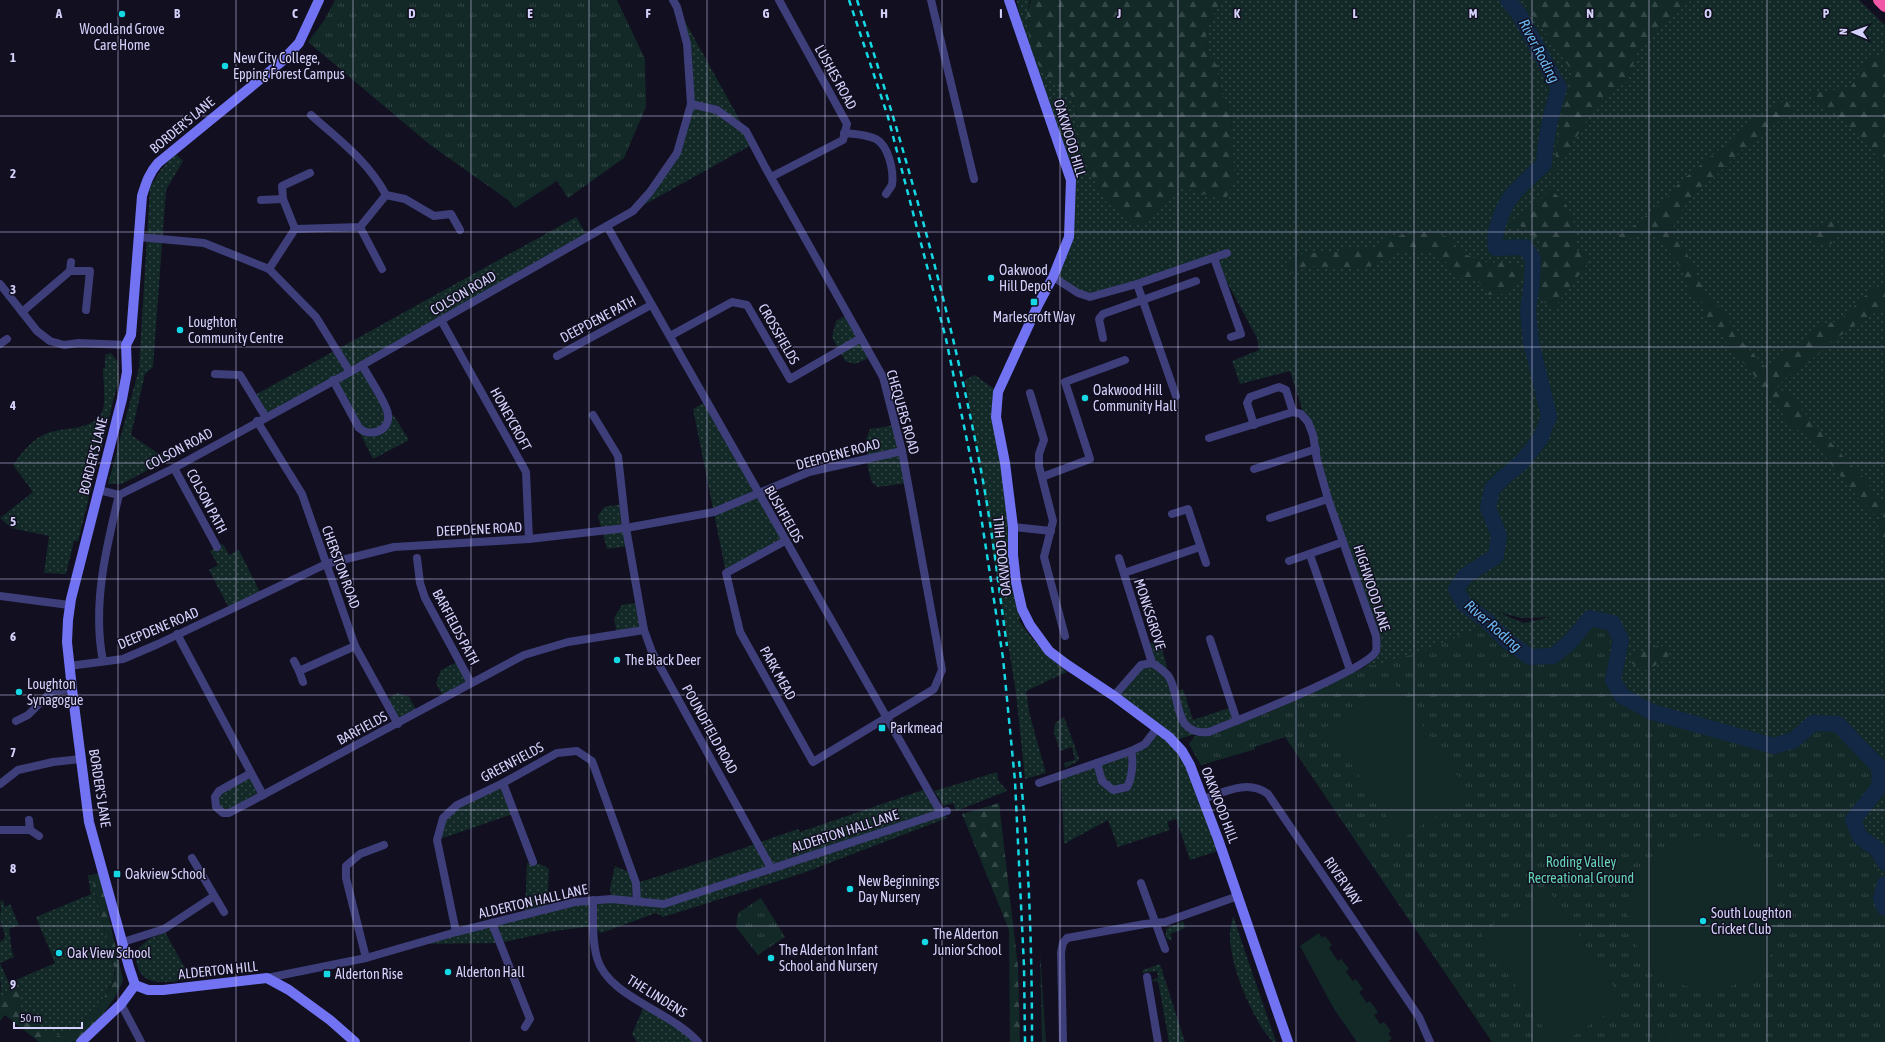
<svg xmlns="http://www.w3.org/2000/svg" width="1885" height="1042" font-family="'Asap Condensed',sans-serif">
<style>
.grass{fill:url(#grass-dots);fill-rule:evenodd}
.forest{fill:url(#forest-firs)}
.park{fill:url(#park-tufts)}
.garden{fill:#122927}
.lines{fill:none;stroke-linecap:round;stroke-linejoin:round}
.river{stroke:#132845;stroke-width:16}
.street{stroke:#3e3e7a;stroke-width:8}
.secondary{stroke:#7173f2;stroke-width:10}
.highway{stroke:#f057a7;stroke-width:12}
.rail{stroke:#14d8e4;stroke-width:2.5;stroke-dasharray:6 5;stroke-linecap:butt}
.grid{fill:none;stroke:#d4d1fb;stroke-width:1;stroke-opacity:0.55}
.poi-dot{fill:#14d8e4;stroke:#110f20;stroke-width:1.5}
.labels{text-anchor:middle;stroke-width:3;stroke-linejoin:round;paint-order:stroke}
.poi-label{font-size:14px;fill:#d4d1fb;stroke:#110f20;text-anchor:start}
.street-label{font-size:14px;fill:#d4d1fb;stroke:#110f20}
.park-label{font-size:14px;fill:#64d4b3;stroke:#110f20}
.water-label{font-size:15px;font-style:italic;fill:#69b8f2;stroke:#110f20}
.grid-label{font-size:13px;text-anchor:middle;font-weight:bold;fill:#d4d1fb;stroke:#110f20;stroke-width:3;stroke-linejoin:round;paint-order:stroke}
</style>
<defs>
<pattern id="grass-dots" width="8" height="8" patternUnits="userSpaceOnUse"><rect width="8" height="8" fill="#122927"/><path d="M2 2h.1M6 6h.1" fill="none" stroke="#344747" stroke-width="1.8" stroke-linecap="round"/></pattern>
<pattern id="forest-firs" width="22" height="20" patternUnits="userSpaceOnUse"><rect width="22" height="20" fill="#122927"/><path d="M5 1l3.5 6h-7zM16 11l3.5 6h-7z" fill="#344747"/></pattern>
<pattern id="park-tufts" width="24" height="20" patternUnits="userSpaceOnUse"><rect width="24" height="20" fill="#122927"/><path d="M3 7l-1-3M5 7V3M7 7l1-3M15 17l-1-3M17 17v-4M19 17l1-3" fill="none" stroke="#344747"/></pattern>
</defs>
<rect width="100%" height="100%" fill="#110f20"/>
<g class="grass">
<path d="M1016,0H1030L1027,14L1071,95L1078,117V137L1086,164L1107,203L1178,187L1234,182L1231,112L1220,90L1217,65L1207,54L1206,33L1212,17L1222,0H1859L1885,25V927L1285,737L1254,747L1255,749L1201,765L1189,744L1195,736H1210L1364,668L1376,655L1378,647L1290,371L1240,384L1232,361L1259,350L1257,338L1214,258L1090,297L1053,277L1069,237L1071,180L1041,92ZM1497,612L1521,618L1550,617L1524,623Z"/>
<path d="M677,7L753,144L633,211L677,153L691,105L690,68Z"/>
<path d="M176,154L183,161L166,190L153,367L145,374L131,435L159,454L166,450L170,458L122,484H108L139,368L150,187L162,168Z"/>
<path d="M576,217L588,237L362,365L388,412L394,416L409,440L373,459L333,380L265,416L253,396Z"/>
<path d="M848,314L871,357L855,364L845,361L832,337L836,321Z"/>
<path d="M111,353L118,362L119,378L78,541H74L66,574L44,573L49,536L11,528L0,518L33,492L13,465C21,454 29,443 41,436C59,425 97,433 103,409C106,397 103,381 103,368H105V355Z"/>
<path d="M975,375L998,392L1022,609L1019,620C1033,641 1047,657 1067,672L1026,691L1030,716L1046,773L1025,779L1016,693L965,380Z"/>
<path d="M707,401L785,541L726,573L693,409Z"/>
<path d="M895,425L908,483L878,487L872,483L868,468L866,440L870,429Z"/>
<path d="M623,504L629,546L607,549L598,516L604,507Z"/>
<path d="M223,544L229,555L239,550L261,594L230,610L209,570L218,565L210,551Z"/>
<path d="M639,602L644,630L617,635L614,618L622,605Z"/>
<path d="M1160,640L1173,692L1183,689L1193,720L1232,707L1237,721L1173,741L1114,696L1130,675L1152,663L1146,644Z"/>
<path d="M459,661L471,683L444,698L436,683L441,670Z"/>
<path d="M397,693L409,697L418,713L398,724L385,700Z"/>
<path d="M1064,717L1079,758L1078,761L1065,768L1064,763L1075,760L1072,747L1060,751L1054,733L1055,723Z"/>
<path d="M1158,730L1181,752L1221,850L1190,860L1176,819L1167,822L1170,830L1118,847L1108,820L1064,844L1061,776L1096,765L1107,787L1129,788L1132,752Z"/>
<path d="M1131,751L1127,787L1107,786L1097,763Z"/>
<path d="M997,772L998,780L1007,791L956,811L953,803L944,806L934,791Z"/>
<path d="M251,773L263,795L229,813L219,810V791Z"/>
<path d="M503,783L516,813L437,840L443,818L457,805Z"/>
<path d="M926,789L941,813L947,818L803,873L663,917L656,913L601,933L593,926L554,931L500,943L416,944L525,914L527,863C536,862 542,864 549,869L547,908L611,899L610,888L615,866L633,874L637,883L715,858L798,829L800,832Z"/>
<path d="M88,875H91L114,969C118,992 79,1023 62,1037C45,1031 27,1024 18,1007L19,1001L17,989L0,997L1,984L0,980V942L4,939C6,932 1,927 0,920C0,913 2,908 0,902L3,900L5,907L10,904L19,925L9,929C11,938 10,948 14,957L0,963L9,983L55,963L36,917L91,894Z"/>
<path d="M1233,916L1276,1042H1273C1252,1020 1228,962 1230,931C1231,926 1232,921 1233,916Z"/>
<path d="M1183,921L1185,928L1170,934L1172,941L1166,938V929Z"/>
<path d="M165,932L191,979C161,983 137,990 135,951L149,939Z"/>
<path d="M1160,964L1185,1042H1169L1158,981L1150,982L1158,977L1157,971L1142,973L1143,970Z"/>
<path d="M645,1004L698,1042H637L632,1034Z"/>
</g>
<g class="forest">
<path d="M1031,0H1222L1212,17L1206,33L1207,54L1217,65L1220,90L1231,112L1235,182L1225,200L1178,187L1143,224L1133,223L1107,203L1097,187L1086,164L1078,137V117L1071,95L1048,80L1036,61L1027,27V13Z"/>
<path d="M1522,0H1692L1638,48L1628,81L1601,99L1553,173L1562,114L1572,71Z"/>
<path d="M1871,54L1885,57V168L1869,146L1835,113L1815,104L1812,93L1850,88Z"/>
<path d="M1788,98L1793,109L1778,122L1744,148L1721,171L1697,190L1680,213L1672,232L1690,259L1706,296L1722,309L1744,344L1767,369L1780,357L1824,324L1839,321L1866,295L1885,281V307L1858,323L1830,343L1803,368L1789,375L1777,387L1790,396L1848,462L1866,480L1876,495L1885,502V508L1877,517L1862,503L1808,435L1792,427L1754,375L1727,344L1718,326L1703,314V303L1690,293L1683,271L1651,228L1620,243L1619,235L1635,225L1664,201L1680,182L1756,119Z"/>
<path d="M1550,189C1577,212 1573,217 1576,250L1592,258L1554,308L1539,299L1541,242L1518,224L1516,233L1508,223L1541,199Z"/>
<path d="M1827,220L1839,224V236L1831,244H1819L1813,238V230Z"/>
<path d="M1430,231L1450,238L1460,252L1483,262L1512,263L1525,272L1503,294L1489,295L1479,282L1452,276L1446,262L1433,251L1401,252L1363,269L1311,266L1292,273L1286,261L1304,253L1336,252L1350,247L1375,248L1389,237Z"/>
<path d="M1885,510V544L1876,530L1878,521Z"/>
<path d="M1660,645L1669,651L1668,658L1647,670H1640L1632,663L1634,654Z"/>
<path d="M999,803L1018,967L1020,1042H1010L1009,930L962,814Z"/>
<path d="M99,873L123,980C115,1004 95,1022 79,1042H39L5,1015L0,1021V997L17,989L20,998L18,1007C27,1023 45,1031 62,1037C79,1023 115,995 115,972L91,875Z"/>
<path d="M1040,951L1046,1042H1042Z"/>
</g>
<g class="park">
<path d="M335,0H617L645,59L646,107L624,158L568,198L557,181L515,208L508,200L429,144L308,42L323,22Z"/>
<path d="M1600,624L1611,630L1609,661L1612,684L1621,697L1652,714L1789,752C1797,743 1818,725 1830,727L1858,748L1876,770V780L1872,788L1855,802L1851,820L1858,838L1874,852L1880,881L1878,896L1885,916V1042H1492L1285,737L1275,739L1254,747L1255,749L1201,765L1189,744L1195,736H1210L1364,668L1417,653L1487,625L1529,659L1554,658L1575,642L1586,626Z"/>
<path d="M761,898L785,937L758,955L736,927L738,913Z"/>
</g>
<g class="garden">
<path d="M1393,681L1469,793L1402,839L1326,727Z"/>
<path d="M1698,836L1732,837L1764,859L1777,883L1778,933L1773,952L1761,971L1730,987L1703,990L1674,983L1645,963L1634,940L1626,910L1634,879L1650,860L1671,843Z"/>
<path d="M1548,889L1624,1002L1564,1042H1553L1481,934Z"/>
<path d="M1319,933L1322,938L1325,936L1332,945L1329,948L1338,961L1341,959L1349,969L1346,972L1353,981L1356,979L1363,989L1359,992L1367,1003L1370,1001L1378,1012L1374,1015L1380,1024L1384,1022L1391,1031L1388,1034L1392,1038L1389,1041L1390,1042H1357L1334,1009L1300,946Z"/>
<path d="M1675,1032L1680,1042H1657Z"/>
</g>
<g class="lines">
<g class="river">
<path d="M1508,0L1519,14L1559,88C1551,113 1545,138 1544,164C1534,173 1524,182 1515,192C1504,203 1492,233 1496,248L1525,247L1533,259L1532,281L1528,311L1531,342L1549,416L1541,438L1521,463L1504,477L1492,489L1488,508L1499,535L1496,556L1465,576L1456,589L1464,604L1486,620L1506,640L1530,657L1553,656L1570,642L1590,618L1613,623L1621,640L1613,680L1622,696L1652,712L1774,746L1794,740L1813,723L1838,724L1879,767L1880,786L1853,820L1860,837L1878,850L1885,863"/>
<path d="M1885,884L1881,899L1885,908"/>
</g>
<g class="street">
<path d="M931,0L974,179"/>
<path d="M691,104L717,110L746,131L765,167L883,377L902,451L942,670L934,689L813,762L740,632L726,573L785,541"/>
<path d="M844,133C855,134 866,134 876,139C889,146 894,172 892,185L886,194"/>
<path d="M771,177L843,140L847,124L779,0"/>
<path d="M386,195L405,199L434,216L451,214L460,230"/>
<path d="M261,200L283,199"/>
<path d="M607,226L941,813"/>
<path d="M360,227L382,269"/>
<path d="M295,229L283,199L282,186L310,173"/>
<path d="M139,237L204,243L269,269L316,317L350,372"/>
<path d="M1214,258L1241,334L1231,337"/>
<path d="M269,269L295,229L360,227L386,195C368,161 339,140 311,115"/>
<path d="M70,271L71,262"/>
<path d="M1053,277L1078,293L1090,297L1137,284L1227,253"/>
<path d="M0,284L37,331L50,341L64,345L79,343L126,345"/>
<path d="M1137,284L1176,396"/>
<path d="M22,312L70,271H90L86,310"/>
<path d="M441,320L526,472L529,539"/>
<path d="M670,336L732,302L747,305L790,379L861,338"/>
<path d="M1103,338L1099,319L1103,314L1196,281"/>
<path d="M0,344L7,339"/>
<path d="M557,356L651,305"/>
<path d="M215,374L240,375L265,416"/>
<path d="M333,380L359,428C365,433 371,434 379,431C386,428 389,421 388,414C387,404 368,376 362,365"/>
<path d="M1030,393L1044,440L1039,454V466L1053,521L1044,557L1065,636"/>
<path d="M593,415L618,456L626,528L639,602L644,630L652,652L771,868"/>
<path d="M257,421L302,494L355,646L398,724"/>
<path d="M1254,425L1247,403L1250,397L1279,387L1286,390L1293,412"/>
<path d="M174,468L217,547"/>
<path d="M1254,469L1316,449"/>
<path d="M1042,477L1090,459L1065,382L1125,360"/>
<path d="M99,490L119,495L174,468L350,372L633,211L650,192L677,153L691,104L687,44L677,7L673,0"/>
<path d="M1172,514L1188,509L1206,563"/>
<path d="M1270,518L1328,499"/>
<path d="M1013,527L1051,531"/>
<path d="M1310,555L1350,670"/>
<path d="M417,558L420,583L425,598L471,683"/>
<path d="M1119,558L1152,663"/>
<path d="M1289,561L1343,542"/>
<path d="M1124,573L1200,547"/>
<path d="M0,596L69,605"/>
<path d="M177,634L263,795L524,655L568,642L644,630"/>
<path d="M1210,639L1237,721"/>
<path d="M103,661C92,606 106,548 119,495"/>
<path d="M294,661L299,671L355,646"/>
<path d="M69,666L123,659L158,644L326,564L394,547L529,539L626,528L714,512L809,472L902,451"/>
<path d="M299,671L303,682"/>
<path d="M1114,696L1141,665L1152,663C1158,667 1165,671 1169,677C1181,696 1172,736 1209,732C1235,721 1368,670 1376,651C1377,647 1376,640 1376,636L1328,499L1317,460L1313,435L1308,422L1301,414L1293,412L1209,438"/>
<path d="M16,721L28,715L52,691L72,689"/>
<path d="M1097,763L1102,781L1113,790L1127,787C1132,778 1134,761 1131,751"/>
<path d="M251,773L219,791L215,797L216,807L223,813H229L263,795"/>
<path d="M503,783L533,862"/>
<path d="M1039,783L1131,751L1145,744L1157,728"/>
<path d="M0,784L18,770L53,762L81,759"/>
<path d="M1203,799C1224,792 1248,779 1268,794L1419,1017L1430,1042"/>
<path d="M0,830H30L29,820"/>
<path d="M30,830L39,836"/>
<path d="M192,858L224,912"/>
<path d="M1141,883L1165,949"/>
<path d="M593,900C593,919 592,940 597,958C608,997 671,1011 698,1042"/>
<path d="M492,923L530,1019L525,1027"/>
<path d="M456,932L437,840L443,818L457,805L503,783L557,753L577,751L592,761L636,883L637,901"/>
<path d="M123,942L164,929L214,896"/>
<path d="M366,958L346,878V866L360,854L384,845"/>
<path d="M1147,977L1158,1042"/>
<path d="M267,978L366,958L456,932L575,902L611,899L664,904L947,811"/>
<path d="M121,1004L141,1042"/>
<path d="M1063,1042L1061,952L1063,943L1067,938L1145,924L1165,922L1238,896"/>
</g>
<g class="secondary">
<path d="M1009,0L1071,180L1069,237L1053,277L1038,305L998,392L996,417L1005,463L1013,527V555L1016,582L1022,609L1030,625L1049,651L1066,664L1114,696L1169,737L1182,751L1190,765L1218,839L1288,1042"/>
<path d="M135,985L129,967L89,822L72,689L67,642L68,620L71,599L122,399L127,372L126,345L131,335L142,196C146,183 149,173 158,163L280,63L299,43L319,0"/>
<path d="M135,985L148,990H163L267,978L289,990L330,1020L355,1042"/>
<path d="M81,1042L121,1004L135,985"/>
</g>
<path class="highway" d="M1879,0L1885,6"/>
<g class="rail">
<path d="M849,0L888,117L946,339L976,484L1003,658L1015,781L1024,966L1025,1042"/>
<path d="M857,0C907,157 953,318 983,481C993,535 999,591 1007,646"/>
<path d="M1019,761C1029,854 1032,948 1032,1042"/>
</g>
</g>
<path class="grid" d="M118,0V1042M236,0V1042M353,0V1042M471,0V1042M589,0V1042M707,0V1042M825,0V1042M942,0V1042M1060,0V1042M1178,0V1042M1296,0V1042M1414,0V1042M1532,0V1042M1649,0V1042M1767,0V1042M0,116H1885M0,232H1885M0,347H1885M0,463H1885M0,579H1885M0,695H1885M0,810H1885M0,926H1885"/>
<g class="poi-dot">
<circle cx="122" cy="14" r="4"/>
<circle cx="225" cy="66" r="4"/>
<circle cx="991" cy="278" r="4"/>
<rect x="1030" y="298" width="8" height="8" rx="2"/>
<circle cx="180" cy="330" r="4"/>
<circle cx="1085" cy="398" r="4"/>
<circle cx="617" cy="660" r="4"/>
<circle cx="19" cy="692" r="4"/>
<rect x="878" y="724" width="8" height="8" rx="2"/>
<rect x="113" y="870" width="8" height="8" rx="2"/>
<circle cx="850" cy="889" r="4"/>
<circle cx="1703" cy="921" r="4"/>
<circle cx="925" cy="942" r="4"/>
<circle cx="59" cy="953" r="4"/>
<circle cx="771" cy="958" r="4"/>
<circle cx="448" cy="972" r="4"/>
<rect x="323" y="970" width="8" height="8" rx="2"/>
</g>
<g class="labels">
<g class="poi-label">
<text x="122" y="34" text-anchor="middle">Woodland Grove<tspan x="122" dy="16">Care Home</tspan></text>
<text x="233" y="63">New City College,<tspan x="233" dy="16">Epping Forest Campus</tspan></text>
<text x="999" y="275">Oakwood<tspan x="999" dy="16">Hill Depot</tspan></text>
<text x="1034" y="322" text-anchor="middle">Marlescroft Way</text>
<text x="188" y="327">Loughton<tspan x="188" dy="16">Community Centre</tspan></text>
<text x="1093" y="395">Oakwood Hill<tspan x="1093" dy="16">Community Hall</tspan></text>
<text x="625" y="665">The Black Deer</text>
<text x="27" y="689">Loughton<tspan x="27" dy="16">Synagogue</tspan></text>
<text x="890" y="733">Parkmead</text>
<text x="125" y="879">Oakview School</text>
<text x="858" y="886">New Beginnings<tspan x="858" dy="16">Day Nursery</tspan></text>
<text x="1711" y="918">South Loughton<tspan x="1711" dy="16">Cricket Club</tspan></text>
<text x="933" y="939">The Alderton<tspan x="933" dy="16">Junior School</tspan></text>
<text x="779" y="955">The Alderton Infant<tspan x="779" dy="16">School and Nursery</tspan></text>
<text x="67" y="958">Oak View School</text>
<text x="456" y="977">Alderton Hall</text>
<text x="335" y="979">Alderton Rise</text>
</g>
<g class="street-label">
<text transform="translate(836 77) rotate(61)" y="5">LUSHES ROAD</text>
<text transform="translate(182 125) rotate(-40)" y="5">BORDER'S LANE</text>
<text transform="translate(1070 138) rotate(73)" y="5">OAKWOOD HILL</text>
<text transform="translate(463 293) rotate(-30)" y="5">COLSON ROAD</text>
<text transform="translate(598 319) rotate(-28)" y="5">DEEPDENE PATH</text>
<text transform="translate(779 334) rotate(60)" y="5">CROSSFIELDS</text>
<text transform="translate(903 412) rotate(74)" y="5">CHEQUERS ROAD</text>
<text transform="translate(511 419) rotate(61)" y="5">HONEYCROFT</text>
<text transform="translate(179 449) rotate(-28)" y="5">COLSON ROAD</text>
<text transform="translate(838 454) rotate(-15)" y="5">DEEPDENE ROAD</text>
<text transform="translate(93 456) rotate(-76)" y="5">BORDER'S LANE</text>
<text transform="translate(207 501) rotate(62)" y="5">COLSON PATH</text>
<text transform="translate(784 514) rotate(60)" y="5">BUSHFIELDS</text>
<text transform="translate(479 529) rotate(-3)" y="5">DEEPDENE ROAD</text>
<text transform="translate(1002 556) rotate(-96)" y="5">OAKWOOD HILL</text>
<text transform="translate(341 567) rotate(70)" y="5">CHERSTON ROAD</text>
<text transform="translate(1372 588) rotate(72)" y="5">HIGHWOOD LANE</text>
<text transform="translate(1150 614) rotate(72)" y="5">MONKSGROVE</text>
<text transform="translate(456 627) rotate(62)" y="5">BARFIELDS PATH</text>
<text transform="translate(158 628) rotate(-23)" y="5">DEEPDENE ROAD</text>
<text transform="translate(778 673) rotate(61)" y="5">PARK MEAD</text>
<text transform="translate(362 728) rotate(-28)" y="5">BARFIELDS</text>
<text transform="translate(710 729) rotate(61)" y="5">POUNDFIELD ROAD</text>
<text transform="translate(512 762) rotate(-28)" y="5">GREENFIELDS</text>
<text transform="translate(100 788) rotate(81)" y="5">BORDER'S LANE</text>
<text transform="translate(1220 805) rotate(69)" y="5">OAKWOOD HILL</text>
<text transform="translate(845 831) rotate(-18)" y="5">ALDERTON HALL LANE</text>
<text transform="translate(1343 881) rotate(56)" y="5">RIVER WAY</text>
<text transform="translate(533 901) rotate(-13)" y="5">ALDERTON HALL LANE</text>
<text transform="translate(218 970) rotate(-6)" y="5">ALDERTON HILL</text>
<text transform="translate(657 996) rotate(32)" y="5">THE LINDENS</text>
</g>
<g class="park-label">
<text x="1581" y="867">Roding Valley<tspan x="1581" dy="16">Recreational Ground</tspan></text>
</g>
<g class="water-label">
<text transform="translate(1539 51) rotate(62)" y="5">River Roding</text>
<text transform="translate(1493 626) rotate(41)" y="5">River Roding</text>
</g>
</g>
<g class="grid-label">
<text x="59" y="18">A</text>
<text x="177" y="18">B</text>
<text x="295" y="18">C</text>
<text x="412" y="18">D</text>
<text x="530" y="18">E</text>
<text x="648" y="18">F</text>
<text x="766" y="18">G</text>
<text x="884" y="18">H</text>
<text x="1001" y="18">I</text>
<text x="1119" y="18">J</text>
<text x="1237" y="18">K</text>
<text x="1355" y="18">L</text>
<text x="1473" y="18">M</text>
<text x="1590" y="18">N</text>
<text x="1708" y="18">O</text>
<text x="1826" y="18">P</text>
<text x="13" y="62">1</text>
<text x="13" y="178">2</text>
<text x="13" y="294">3</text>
<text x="13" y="410">4</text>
<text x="13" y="526">5</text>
<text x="13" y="641">6</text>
<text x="13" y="757">7</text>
<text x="13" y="873">8</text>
<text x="13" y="989">9</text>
</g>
<g transform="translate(1853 32) rotate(272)" stroke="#110f20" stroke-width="3" paint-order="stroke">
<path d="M0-3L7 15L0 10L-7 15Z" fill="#d4d1fb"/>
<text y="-6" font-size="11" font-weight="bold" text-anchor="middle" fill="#d4d1fb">N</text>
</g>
<path d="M14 1022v6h68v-6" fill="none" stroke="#d4d1fb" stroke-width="2"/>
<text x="20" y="1022" font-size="12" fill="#d4d1fb" stroke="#110f20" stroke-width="3" paint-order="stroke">50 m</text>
</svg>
